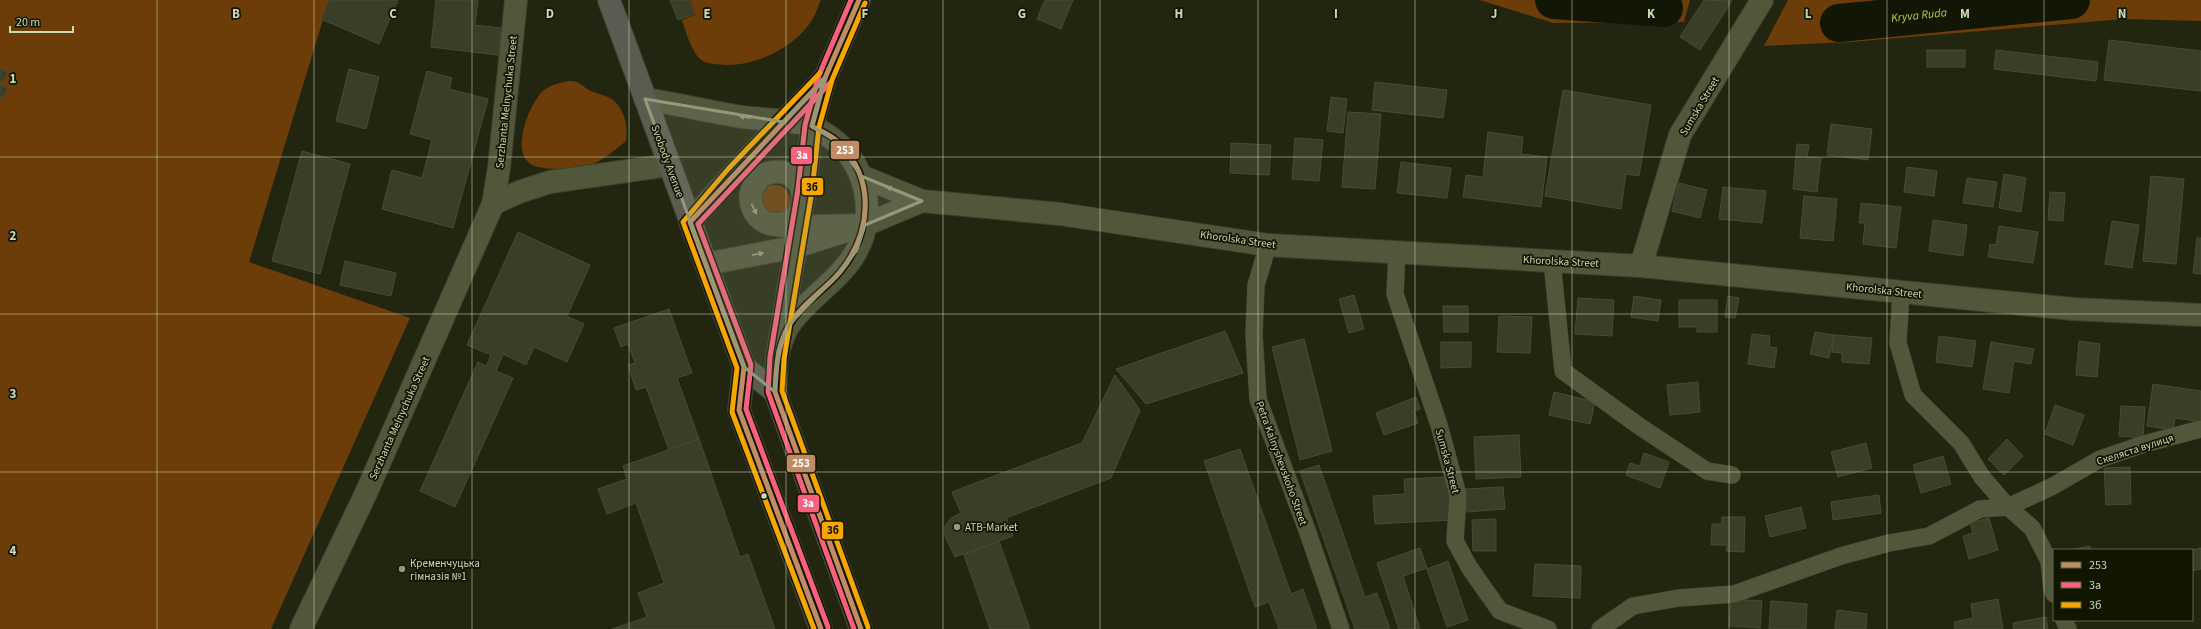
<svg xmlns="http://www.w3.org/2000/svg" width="2201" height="629" font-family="'Source Sans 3',sans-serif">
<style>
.green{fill:#6c3d08}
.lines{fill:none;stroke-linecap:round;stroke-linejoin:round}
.river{stroke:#121604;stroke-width:38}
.building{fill:#3a3d27;stroke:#474c32}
.street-casing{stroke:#3c402e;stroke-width:18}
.secondary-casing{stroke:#3c402e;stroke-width:24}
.highway-casing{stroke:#3c402e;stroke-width:24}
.street{stroke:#52573c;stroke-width:17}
.secondary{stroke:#52573c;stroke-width:22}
.highway{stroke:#5a5c51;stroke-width:22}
.bus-1-casing{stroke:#111600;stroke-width:8}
.bus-2-casing{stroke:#111600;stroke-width:8}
.bus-3-casing{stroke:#111600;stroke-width:8}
.bus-1{stroke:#c18c65;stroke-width:5}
.bus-2{stroke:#f8607d;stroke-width:5}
.bus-3{stroke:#f7a600;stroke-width:5}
.oneway{fill:#979e7e}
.marked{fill:#929a7b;fill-opacity:0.2;stroke:#929a7b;stroke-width:3;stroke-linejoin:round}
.grid{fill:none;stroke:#cfd8b4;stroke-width:1;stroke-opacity:0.55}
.bus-dot{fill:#cfd8b4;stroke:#111600;stroke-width:1.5}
.poi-dot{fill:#929a7b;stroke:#111600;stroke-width:1.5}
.labels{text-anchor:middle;stroke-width:3.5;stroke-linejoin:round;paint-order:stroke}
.street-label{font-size:11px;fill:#cfd8b4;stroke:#111600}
.poi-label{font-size:11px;fill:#cfd8b4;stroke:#111600;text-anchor:start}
.water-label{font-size:12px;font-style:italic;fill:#b4cc47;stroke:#111600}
.grid-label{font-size:13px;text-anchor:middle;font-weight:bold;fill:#cfd8b4;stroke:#111600;stroke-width:3.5;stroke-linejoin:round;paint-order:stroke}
.line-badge{stroke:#111600;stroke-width:1.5}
.badge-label{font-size:11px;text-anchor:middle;font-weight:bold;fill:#fff}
.pale-badge-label{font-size:11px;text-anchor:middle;font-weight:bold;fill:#111}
</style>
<rect width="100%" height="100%" fill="#222610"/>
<g class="green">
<path d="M0,0H329L249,262L410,318L271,629H0Z"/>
<path d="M690,0H821C818,6 816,14 812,20C795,47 758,65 727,65C718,64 707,65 700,59C691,50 686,32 682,20L695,15Z"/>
<path d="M1480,0H1690L1684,22L1553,23Z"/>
<path d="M1788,0H2201V21L2124,19L1850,42L1764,46Z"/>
<path d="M570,81C579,81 581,85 589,90C596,94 608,95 614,101C625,110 628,128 626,141C615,150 601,162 587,166C574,169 538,172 528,162C512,147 530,102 544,90C551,85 561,82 570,81Z"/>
<circle cx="775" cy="200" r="15"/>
</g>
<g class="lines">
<g class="river">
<path d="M1554,0L1664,8"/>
<path d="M1839,23L2071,0"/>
</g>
</g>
<g class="building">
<path d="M329,0H398L379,44L321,19Z"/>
<path d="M436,0H478L475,25L501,28L498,55L431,47Z"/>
<path d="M670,0H689L694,14L678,20Z"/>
<path d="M1045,0H1073L1061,29L1037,19Z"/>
<path d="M1704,0L1732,1L1700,50L1680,37Z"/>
<path d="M2109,40L2201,51V91L2104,80Z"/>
<rect x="1927" y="50" width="38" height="17"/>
<path d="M1996,50L2098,62L2096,81L1994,69Z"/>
<path d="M0,67L8,73L0,84L8,89L0,100Z"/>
<path d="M349,69L379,77L366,129L336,121Z"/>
<path d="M427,71L452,78L449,89L488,99L453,228L382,209L392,170L422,178L432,140L410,134Z"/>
<path d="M1375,82L1447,90L1443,118L1372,110Z"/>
<path d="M1563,90L1651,105L1639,176L1626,174L1621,209L1545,196Z"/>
<path d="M1331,97L1347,99L1343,133L1327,131Z"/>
<path d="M1348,112L1381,114L1375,189L1342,187Z"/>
<path d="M1831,124L1872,129L1868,160L1827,155Z"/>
<path d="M1488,132L1523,137L1521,154L1547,157L1541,207L1463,197L1466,175L1483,177Z"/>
<path d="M1295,138L1323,140L1319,181L1292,179Z"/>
<path d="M1231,143L1271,145L1269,175L1230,173Z"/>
<path d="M1797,144L1809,145L1807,157L1821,158L1817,192L1793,189Z"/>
<path d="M302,151L350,164L320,274L272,261Z"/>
<path d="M1401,162L1451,168L1447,198L1397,193Z"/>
<path d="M1907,167L1937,171L1934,196L1904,192Z"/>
<path d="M2004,174L2026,178L2021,212L1999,208Z"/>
<path d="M2151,176L2184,179L2176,264L2143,261Z"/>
<path d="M1967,178L1997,182L1993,207L1963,203Z"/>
<path d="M1679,183L1707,190L1700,218L1672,211Z"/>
<path d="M1723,187L1766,191L1762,223L1719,219Z"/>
<path d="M2050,192L2065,193L2063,221L2048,220Z"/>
<path d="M1804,196L1837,199L1833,241L1800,238Z"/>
<path d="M1861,203L1901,207L1896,248L1863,244L1865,223H1859Z"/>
<path d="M1933,220L1967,225L1963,256L1929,251Z"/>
<path d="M2112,221L2139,225L2132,268L2105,264Z"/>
<path d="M1999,226L2038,232L2033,263L1988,257L1990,244L1996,245Z"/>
<path d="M518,232L590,265L567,316L584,324L567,362L534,347L526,365L503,354L496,371L513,378L455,507L420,491L478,362L486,366L491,355L467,345Z"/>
<path d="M2197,238H2201V274L2193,273Z"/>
<path d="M345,261L396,273L391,296L340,285Z"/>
<path d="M1354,295L1364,329L1349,333L1339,299Z"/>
<path d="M1634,296L1661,300L1658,321L1631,317Z"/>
<path d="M1728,296L1739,298L1735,318L1725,317Z"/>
<path d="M1578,298L1614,300L1612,336L1575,334Z"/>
<path d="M1679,300H1717V332H1697V327H1679Z"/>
<path d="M1443,306H1468V332H1444Z"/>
<path d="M669,309L692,373L677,378L699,439L669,450L646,387L636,390L628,365L635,363L628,344L621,347L614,328Z"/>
<path d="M1499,316L1532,317L1530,353L1497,352Z"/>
<path d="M1225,331L1243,373L1146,404L1116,369Z"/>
<path d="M1815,332L1834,335L1829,358L1810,354Z"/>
<path d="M1752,334L1770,336L1769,347L1777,348L1774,368L1748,364Z"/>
<path d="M1834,335L1872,338L1869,364L1842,362V353L1832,352Z"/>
<path d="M1939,336L1976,341L1972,367L1936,362Z"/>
<path d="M1304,339L1332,451L1300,460L1272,347Z"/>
<path d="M2079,341L2100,344L2097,377L2076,375Z"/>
<path d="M1441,342H1471V367L1441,368Z"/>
<path d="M1991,342L2034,349L2031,364L2014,361L2009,393L1983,389Z"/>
<path d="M1115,375L1140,410L1111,478L1006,518L1013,536L955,557L945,536V526L951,518L961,513L952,492L1082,443Z"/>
<path d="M1698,382L1700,412L1670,415L1667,385Z"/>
<path d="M2153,384L2201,391V422L2175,418L2173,430L2147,426Z"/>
<path d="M1554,392L1595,402L1590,424L1549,415Z"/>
<path d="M1416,397L1420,409L1414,411L1418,423L1384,435L1376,413Z"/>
<path d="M2055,405L2084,415L2073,445L2045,434Z"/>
<path d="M2121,406L2145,407L2143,438L2119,436Z"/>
<path d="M1519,435L1521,477L1476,479L1474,437Z"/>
<path d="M699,439L740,557L748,554L775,629H612L647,617L638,593L664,583L636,503L607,514L598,489L627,479L623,466Z"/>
<path d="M2007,439L2023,456L2004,475L1988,459Z"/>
<path d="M1866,443L1872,468L1838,477L1831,452Z"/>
<path d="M1240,449L1291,594L1303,589L1317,629H1279L1269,602L1255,607L1204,461Z"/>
<path d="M1644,453L1669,462L1660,488L1626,475L1630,463L1640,466Z"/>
<path d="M1943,456L1951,484L1921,493L1913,465Z"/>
<path d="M1319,465L1365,597L1377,593L1390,629H1355L1300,471Z"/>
<path d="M2130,467L2131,504L2106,505L2104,468Z"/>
<path d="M1450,477L1452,520L1375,524L1373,496L1405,494L1404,479Z"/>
<path d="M1503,487L1505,509L1467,512L1465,489Z"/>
<path d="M1879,495L1881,513L1833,520L1831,502Z"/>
<path d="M1801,507L1806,528L1770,537L1765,516Z"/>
<path d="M1722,517H1745L1744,552L1726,551L1727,545H1711L1712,524H1722Z"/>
<path d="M1989,518L1998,550L1969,559L1963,536L1973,533L1970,523Z"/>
<path d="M1496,519V551H1473L1472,520Z"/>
<path d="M999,541L1030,629H990L964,555Z"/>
<path d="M2090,546L2091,550H2070Z"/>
<path d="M1420,548L1427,568L1403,576L1420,629H1399L1377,563Z"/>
<path d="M2201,548V569L2192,571V550Z"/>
<path d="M1448,561L1468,620L1447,627L1427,569Z"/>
<path d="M1535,564L1581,566L1580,598L1533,596Z"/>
<path d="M1731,599L1762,601L1760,628L1729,626Z"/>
<path d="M1998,599L2003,629H1955L1954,622L1973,618L1971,604Z"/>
<path d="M1771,601L1807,604L1806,629H1769Z"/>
<path d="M1837,610L1867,614L1866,629H1835Z"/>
<path d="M2046,617L2048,629H2014L2013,623Z"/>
</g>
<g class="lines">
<defs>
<g id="street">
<path d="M1268,245L1256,285L1254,335L1258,399L1307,530L1341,629"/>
<path d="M1397,252L1395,294L1439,425L1458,495L1455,541L1469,567L1500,611L1548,629"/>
<path d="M1552,261L1563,371L1639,426L1707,471L1732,475"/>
<path d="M1901,292L1898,343L1913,395L1961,443L1982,477L2008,507L2032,528L2049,561L2052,589L2054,594"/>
<path d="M2064,620L2068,629"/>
<path d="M1600,629L1633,606L1679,598L1734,594L1841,556L1889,543L1929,536L1980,509L2008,507L2053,486L2100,459L2144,444L2201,429"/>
</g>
<g id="secondary">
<path d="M645,99C678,104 710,112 743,117C765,120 790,119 812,126C817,128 822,132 827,135C865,159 878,211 857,250C842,279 809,297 790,324C784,331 782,343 778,351"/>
<path d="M861,176L922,201L1060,214L1268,245L1641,266L2073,309L2201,315"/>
<path d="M493,204L519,192L550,182L669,165"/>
<path d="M690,222L734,173L823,80"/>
<path d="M775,224C814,224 810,167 773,172C764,173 756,179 753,188C747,200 753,216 765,222C783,230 843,225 865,225"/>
<path d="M706,264L795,247L865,225L922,201"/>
<path d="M1641,266L1680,135L1762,0"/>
<path d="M775,392L777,358L805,190L812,126L825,78L859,0"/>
<path d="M301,629L367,491L493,204L499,168L516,0"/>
</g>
<g id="highway">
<path d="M609,0L744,367L739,410L821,629"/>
<path d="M744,367L775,392L861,629"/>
</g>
</defs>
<use href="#street" class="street-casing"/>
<use href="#secondary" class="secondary-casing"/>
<use href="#highway" class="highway-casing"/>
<use href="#street" class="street"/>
<use href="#secondary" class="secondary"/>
<use href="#highway" class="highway"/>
<defs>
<g id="bus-1">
<path d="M859,0L825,78L812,126C820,131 831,135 838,142C876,178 872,233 840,272C824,291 801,304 788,327C777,347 776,370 775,392L861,629"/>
<path d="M821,629L739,410L744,367L690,222L825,78"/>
</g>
<g id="bus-2">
<path d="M851,0L819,75L805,125L798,189L770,357L768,392L854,629"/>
<path d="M828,627L746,409L751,365L698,224L830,83"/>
</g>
<g id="bus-3">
<path d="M865,3L832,80L819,127L812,191L784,359L782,391L868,627"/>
<path d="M814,629L732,412L737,368L683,222L729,168L820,73"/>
</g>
</defs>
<use href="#bus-1" class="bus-1-casing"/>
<use href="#bus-2" class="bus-2-casing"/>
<use href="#bus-3" class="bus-3-casing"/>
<use href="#bus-1" class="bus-1"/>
<use href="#bus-2" class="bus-2"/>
<use href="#bus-3" class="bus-3"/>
</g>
<defs><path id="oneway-solid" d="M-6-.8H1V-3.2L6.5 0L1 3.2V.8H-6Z"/></defs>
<g class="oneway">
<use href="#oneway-solid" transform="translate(745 117) rotate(-172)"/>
<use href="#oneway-solid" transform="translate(892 189) rotate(-157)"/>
<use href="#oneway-solid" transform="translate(754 209) rotate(64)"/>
<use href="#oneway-solid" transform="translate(758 254) rotate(-11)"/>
</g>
<path class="marked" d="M825,78L812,126L837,142L861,176L922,201L865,225L857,250L840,272L789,325L778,351L775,392L744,367L645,99L784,122Z"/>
<path class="grid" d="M157,0V629M314,0V629M472,0V629M629,0V629M786,0V629M943,0V629M1100,0V629M1258,0V629M1415,0V629M1572,0V629M1729,0V629M1887,0V629M2044,0V629M0,157H2201M0,314H2201M0,472H2201"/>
<circle class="bus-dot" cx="764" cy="496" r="3.5"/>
<g class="poi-dot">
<circle cx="957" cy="527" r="4"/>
<circle cx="402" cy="569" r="4"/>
</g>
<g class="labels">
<g class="street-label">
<text transform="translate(506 102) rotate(-84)" y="4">Serzhanta Melnychuka Street</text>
<text transform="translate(1699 106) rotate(-59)" y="4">Sumska Street</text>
<text transform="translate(668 161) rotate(70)" y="4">Svobody Avenue</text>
<text transform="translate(1238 239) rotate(8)" y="4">Khorolska Street</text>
<text transform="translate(1561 261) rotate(3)" y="4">Khorolska Street</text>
<text transform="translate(1884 290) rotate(6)" y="4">Khorolska Street</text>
<text transform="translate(399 418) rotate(-66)" y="4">Serzhanta Melnychuka Street</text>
<text transform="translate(2135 449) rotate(-18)" y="4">Скеляста вулиця</text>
<text transform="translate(1448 461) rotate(75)" y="4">Sumska Street</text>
<text transform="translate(1282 463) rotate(70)" y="4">Petra Kalnyshevskoho Street</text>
</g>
<g class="poi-label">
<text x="965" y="531">ATB-Market</text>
<text x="410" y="567">Кременчуцька<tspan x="410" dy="13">гімназія №1</tspan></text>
</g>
<g class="water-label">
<text transform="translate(1919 15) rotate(-6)" y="4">Kryva Ruda</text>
</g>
</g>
<g class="grid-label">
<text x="236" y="18">B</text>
<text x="393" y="18">C</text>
<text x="550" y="18">D</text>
<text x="707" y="18">E</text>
<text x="865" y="18">F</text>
<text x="1022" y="18">G</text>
<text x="1179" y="18">H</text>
<text x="1336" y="18">I</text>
<text x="1494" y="18">J</text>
<text x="1651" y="18">K</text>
<text x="1808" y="18">L</text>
<text x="1965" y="18">M</text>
<text x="2122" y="18">N</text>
<text x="13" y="83">1</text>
<text x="13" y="240">2</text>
<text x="13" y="398">3</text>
<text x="13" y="555">4</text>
</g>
<g class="line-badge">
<rect x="830" y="140" width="30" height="20" rx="4" fill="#c18c65"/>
<rect x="790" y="146" width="23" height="19" rx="4" fill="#f8607d"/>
<rect x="801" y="177" width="23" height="19" rx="4" fill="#f7a600"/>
<rect x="786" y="454" width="30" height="19" rx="4" fill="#c18c65"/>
<rect x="797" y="494" width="23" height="19" rx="4" fill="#f8607d"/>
<rect x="821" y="521" width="23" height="19" rx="4" fill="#f7a600"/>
</g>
<g class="badge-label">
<text x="845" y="154">253</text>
<text x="802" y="159">3а</text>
<text x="801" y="467">253</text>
<text x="808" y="507">3а</text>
</g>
<g class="pale-badge-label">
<text x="812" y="191">3б</text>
<text x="833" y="534">3б</text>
</g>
<rect x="2053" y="549" width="140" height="72" fill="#111600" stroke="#5d6448"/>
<rect x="2061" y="562" width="20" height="6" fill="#c18c65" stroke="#5d6448"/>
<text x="2089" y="569" font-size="12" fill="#cfd8b4">253</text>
<rect x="2061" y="582" width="20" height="6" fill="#f8607d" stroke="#5d6448"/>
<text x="2089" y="589" font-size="12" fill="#cfd8b4">3а</text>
<rect x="2061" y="602" width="20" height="6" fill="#f7a600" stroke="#5d6448"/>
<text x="2089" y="609" font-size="12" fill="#cfd8b4">3б</text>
<path d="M10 26v6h63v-6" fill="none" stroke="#cfd8b4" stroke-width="2"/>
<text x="16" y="26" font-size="12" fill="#cfd8b4" stroke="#111600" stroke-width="3" paint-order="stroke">20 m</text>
</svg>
